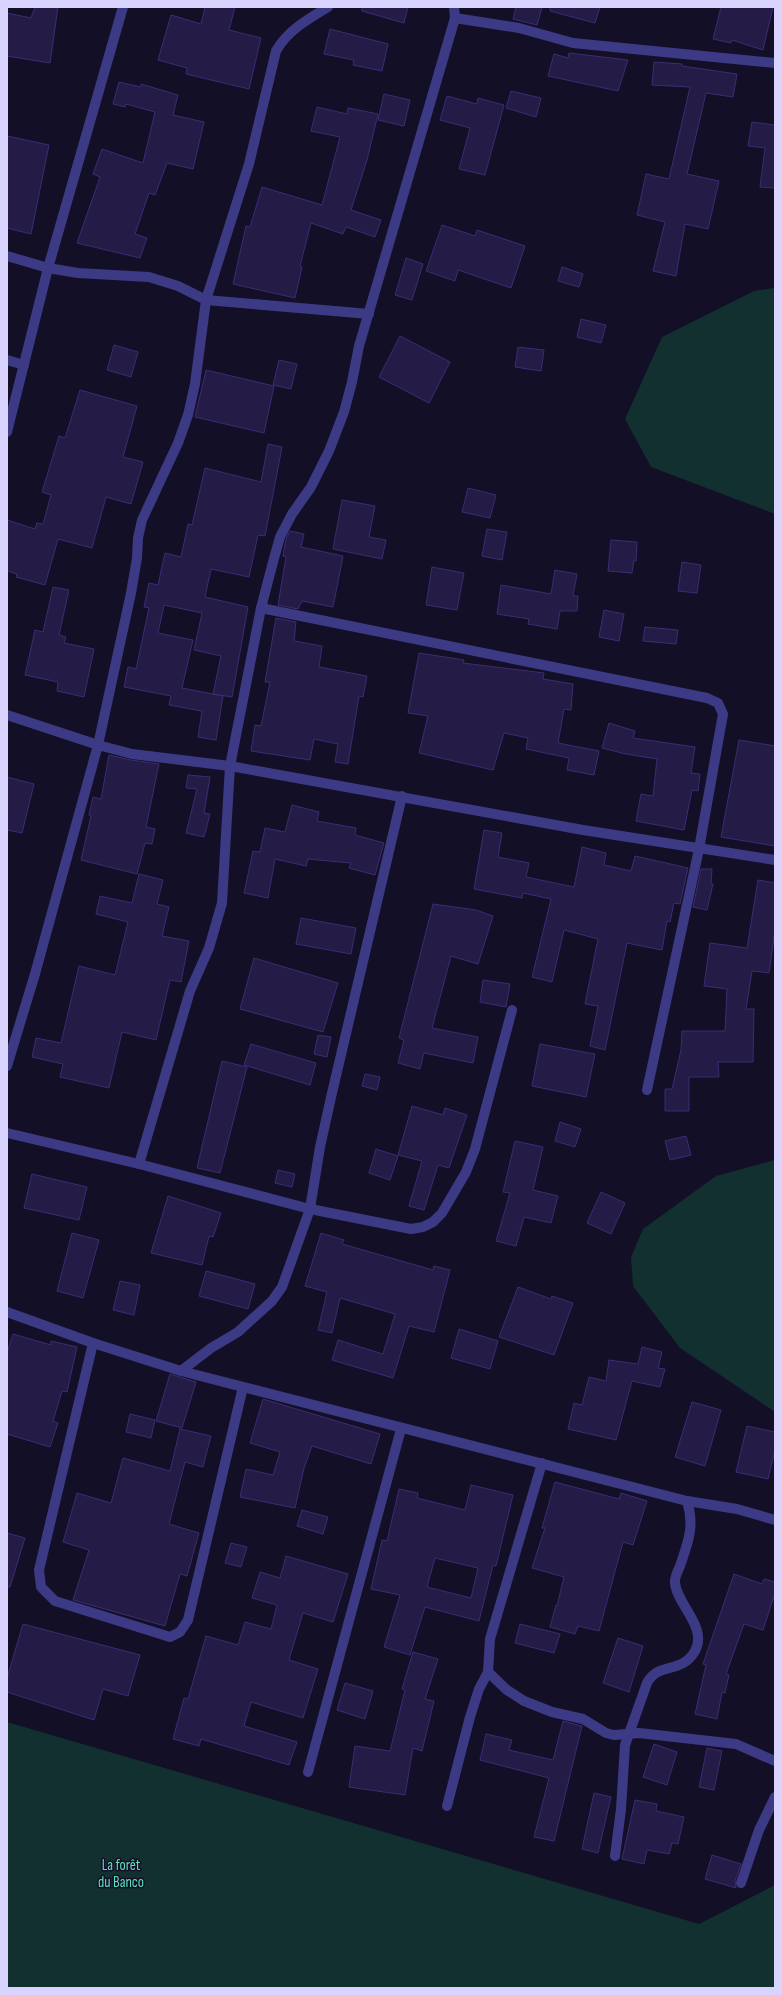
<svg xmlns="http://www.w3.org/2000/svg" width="782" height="1995" font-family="'Sofia Sans Condensed',sans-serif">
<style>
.green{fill:#12302f}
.building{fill:#241b47;stroke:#3b2d73;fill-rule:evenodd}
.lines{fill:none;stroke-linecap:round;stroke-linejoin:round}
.minor{stroke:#3d3a85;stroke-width:10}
.labels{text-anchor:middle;stroke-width:3;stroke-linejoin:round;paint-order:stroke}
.park-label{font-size:15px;fill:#5fe0c0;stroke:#130f26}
</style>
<rect width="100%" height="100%" fill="#130f26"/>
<g class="green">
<path d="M775,288V514L651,467L625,419L662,337L754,291Z"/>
<path d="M775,1160V1412L680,1348L633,1286L631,1257L643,1229L716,1176Z"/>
<path d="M7,1722L699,1924L775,1885V1988H7Z"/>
</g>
<g class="building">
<path d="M35,7H58L50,63L7,56V13L31,18Z"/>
<path d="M205,7H235L229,30L261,38L249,89L186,74L187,68L158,60L171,15L201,24Z"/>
<path d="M362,7H408L404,23L362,11Z"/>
<path d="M516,7H542L537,25L513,19Z"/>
<path d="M550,7H600L595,23L550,11Z"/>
<path d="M721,7H773L763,50L732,40L731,43L713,39Z"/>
<path d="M330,29L388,44L382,71L353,65L354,60L324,54Z"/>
<path d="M569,53L628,60L618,91L548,76L554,54L568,58Z"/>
<path d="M654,62L682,64V66L737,74L733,97L706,93L687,174L719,181L708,229L685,224L676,276L653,271L665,222L637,215L646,174L669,179L690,87L652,85Z"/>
<path d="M119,82L141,87V84L178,95L173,115L204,122L193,169L167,163L155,195L149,193L135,234L147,238L140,258L77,243L100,177L93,174L102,149L143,163L155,112L126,104L125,107L113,104Z"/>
<path d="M511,91L541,98L536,117L506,108Z"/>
<path d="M384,94L410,100L404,126L378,120Z"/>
<path d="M447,96L477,104L478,98L504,105L485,175L459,169L470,128L440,120Z"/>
<path d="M317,107L347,114L348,108L378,114L367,160L351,210L381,220L375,237L346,227L343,234L311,223L300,266L302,267L295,298L233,284L246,226L250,227L262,187L322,205L340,137L311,131Z"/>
<path d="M752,122L775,125V188L760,187L765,148L748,146Z"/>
<path d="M7,136L49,145L31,234L7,228Z"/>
<path d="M442,225L475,236L477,230L525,246L511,288L458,270L455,281L426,271Z"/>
<path d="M406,258L423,264L412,300L395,295Z"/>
<path d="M562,267L583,274L579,287L558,281Z"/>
<path d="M581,319L606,325L601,343L577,337Z"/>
<path d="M400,336L450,362L429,403L379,377Z"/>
<path d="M114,345L138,352L131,377L107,370Z"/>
<path d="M518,347L544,350L541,371L515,367Z"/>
<path d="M279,360L297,364L291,389L273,385Z"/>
<path d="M206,370L274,386L264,433L195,417Z"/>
<path d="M80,390L137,406L123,457L143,462L131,504L106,497L92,548L58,539L45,585L16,577L17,574L7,571V520L35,529L37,523L43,524L51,495L42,492L59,436L65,438Z"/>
<path d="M268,444L282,447L265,536L258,535L249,577L211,569L205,597L248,607L232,697L213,694L221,656L194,650L202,613L164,605L158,633L193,640L182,688L223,696L216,740L198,737L202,711L169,705L171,696L124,687L128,667L136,669L149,608L144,607L149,583L158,585L165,553L181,557L188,524L192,525L205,468L261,482Z"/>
<path d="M468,488L496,495L490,518L462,512Z"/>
<path d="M342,500L375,506L369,537L386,540L382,559L333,549Z"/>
<path d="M487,529L507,532L502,560L482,556Z"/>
<path d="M290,531L304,534L301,547L343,556L333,607L302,601L298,609L278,605L286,557L283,556L286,539Z"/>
<path d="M611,540L637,542L636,561L634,560L632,573L608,571Z"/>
<path d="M682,562L701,565L697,593L678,591Z"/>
<path d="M432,567L464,573L457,610L426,605Z"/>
<path d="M555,570L577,574L573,596H578L577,611H560L557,629L528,624L529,619L497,614L501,585L551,594Z"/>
<path d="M53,587L69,590L59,635L66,637L64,643L94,649L84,697L57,691L58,682L25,675L35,630L43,632Z"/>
<path d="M604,610L624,614L619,641L599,637Z"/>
<path d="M276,618L296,622L294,641L322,646L319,667L367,676L363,697L359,696L348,764L335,762L338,744L314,739L310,760L251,751L255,725L261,726L270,682H265Z"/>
<path d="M645,627L678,630L676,644L643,641Z"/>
<path d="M419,653L464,660L463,663L544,673L543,679L573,684L571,710L564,709L558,743L599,751L594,775L567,770L569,758L526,749L528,738L504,733L493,770L419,753L428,716L408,713Z"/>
<path d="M609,723L635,731L633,738L695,747L691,773L700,774L698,791L692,790L684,830L636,821L641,794L653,796L657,759L626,754L602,748Z"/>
<path d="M739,740L775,746V846L721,837Z"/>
<path d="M109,755L131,760L159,764L146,827L155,829L152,844L145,843L137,874L81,860L91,816L89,815L93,797L101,799Z"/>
<path d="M188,775L210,777L204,813L210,814L204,837L186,833L197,789L186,788Z"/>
<path d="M7,777L34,784L22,833L7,830Z"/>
<path d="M292,805L319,812L317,821L356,828L355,835L384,843L375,875L349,868L351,863L308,859L306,866L275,859L268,898L244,893L253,851L260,852L265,828L285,832Z"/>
<path d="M484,830L502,833L498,857L529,863L526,877L574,887L582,847L606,853L604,865L631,871L635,856L688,868L680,904L674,903L670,922L667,921L662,950L627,943L605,1050L590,1046L598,1006L585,1004L598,939L564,930L552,982L532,977L551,899L523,893L522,898L474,889Z"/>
<path d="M701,869H712L711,884H713L707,910L693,907Z"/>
<path d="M139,874L163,880L157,904L169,907L162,936L189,941L181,982L170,980L156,1040L122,1032L109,1088L60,1077L63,1064L32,1057L36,1038L61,1043L79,966L115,975L128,922L96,914L100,896L132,903Z"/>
<path d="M758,880L775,883V929L769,973L752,971L746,1009H754L753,1062H718L719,1077H689V1111H665V1089H672L681,1050L682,1031H725L727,989L704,986L710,943L747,948Z"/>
<path d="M433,904L476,910L493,916L478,964L451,956L432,1028L478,1037L473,1063L424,1053L420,1069L398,1063L404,1040L399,1038Z"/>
<path d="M301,918L356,928L351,954L296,944Z"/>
<path d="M254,958L338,983L323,1032L240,1009Z"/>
<path d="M483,980L510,984L506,1007L480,1002Z"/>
<path d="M318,1035L331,1037L327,1057L314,1054Z"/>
<path d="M251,1044L316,1063L310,1085L244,1065Z"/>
<path d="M540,1044L595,1054L586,1097L532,1086Z"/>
<path d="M222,1061L247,1067L220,1173L197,1168Z"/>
<path d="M365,1074L380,1077L377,1090L362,1086Z"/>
<path d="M412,1106L443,1115L445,1108L467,1115L449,1168L438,1165L424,1210L409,1206L422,1161L398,1155Z"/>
<path d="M560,1122L581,1129L575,1147L555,1141Z"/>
<path d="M686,1136L691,1155L670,1160L665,1141Z"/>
<path d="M515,1141L543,1147L533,1190L558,1196L551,1223L524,1217L516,1246L496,1241L510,1193L503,1192Z"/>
<path d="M376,1149L398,1156L390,1180L369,1173Z"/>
<path d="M278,1170L295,1174L292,1187L275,1183Z"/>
<path d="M32,1174L87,1187L79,1220L24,1208Z"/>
<path d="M601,1192L625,1203L611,1234L587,1223Z"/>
<path d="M168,1196L221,1213L213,1237L209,1236L202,1265L151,1253Z"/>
<path d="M72,1233L99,1240L83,1298L57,1291Z"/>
<path d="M321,1233L344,1240L342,1244L433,1270L434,1266L450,1270L434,1332L409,1326L393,1378L332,1360L338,1340L383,1354L395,1314L340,1298L332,1333L318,1330L327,1292L305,1286Z"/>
<path d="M206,1271L255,1284L248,1309L199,1296Z"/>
<path d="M120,1281L140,1285L134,1315L113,1310Z"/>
<path d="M518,1287L551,1299L552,1296L573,1303L554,1355L499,1337Z"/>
<path d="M459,1329L498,1341L490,1369L451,1358Z"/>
<path d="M13,1334L51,1345V1341L77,1347L67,1392L62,1391L53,1421L58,1423L50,1447L7,1434V1353Z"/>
<path d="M642,1347L662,1352L658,1368L665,1369L660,1387L632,1381L616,1440L568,1429L574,1403L582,1405L589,1377L606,1381L609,1360L638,1364Z"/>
<path d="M170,1374L196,1382L182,1428L156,1421Z"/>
<path d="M263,1399L380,1434L371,1464L312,1446L304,1468L295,1508L240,1497L246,1469L273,1475L280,1452L250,1443Z"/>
<path d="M692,1402L721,1410L705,1466L675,1457Z"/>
<path d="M130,1414L155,1420L151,1438L126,1432Z"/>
<path d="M747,1426L775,1432V1450L768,1479L736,1472Z"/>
<path d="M180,1429L211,1436L203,1467L185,1462L169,1524L199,1533L187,1576L180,1574L165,1626L73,1600L89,1550L63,1542L77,1493L111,1503L123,1458L170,1471Z"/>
<path d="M555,1482L619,1499L621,1493L647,1501L633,1545L623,1542L599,1631L578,1626L575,1634L550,1627L556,1605L557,1606L564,1577L532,1568L545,1528H542Z"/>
<path d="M471,1485L513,1495L496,1566L493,1565L479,1621L425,1607L410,1655L384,1647L400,1595L371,1589L382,1540L387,1541L399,1489L418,1493L417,1498L465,1510ZM435,1558L478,1568L471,1598L427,1587Z"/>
<path d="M302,1510L328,1517L323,1534L297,1526Z"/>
<path d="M7,1533L25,1538L10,1587H7Z"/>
<path d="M231,1543L247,1547L241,1567L225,1563Z"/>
<path d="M286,1556L348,1574L333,1622L303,1613L289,1660L318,1669L303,1718L251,1702L244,1726L297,1742L289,1765L201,1739L199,1746L173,1739L184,1698L188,1699L206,1636L238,1645L245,1622L271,1629L277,1605L252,1598L260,1572L280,1578Z"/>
<path d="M734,1574L762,1584L764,1579L775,1582V1593L763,1630L744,1624L726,1674L729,1675L725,1693L722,1692L717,1719L695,1714L706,1665L703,1664Z"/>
<path d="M23,1624L140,1655L128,1696L103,1689L94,1720L7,1692V1678Z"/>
<path d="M520,1624L560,1634L554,1653L515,1643Z"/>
<path d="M618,1638L643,1646L629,1692L603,1683Z"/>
<path d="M413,1652L438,1659L425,1699L434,1701L422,1751L413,1748L405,1795L349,1787L355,1746L390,1751L405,1690L402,1689Z"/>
<path d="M345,1683L373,1691L365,1719L337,1710Z"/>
<path d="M563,1721L582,1726L554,1841L534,1837L549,1778L480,1760L486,1734L512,1740L509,1750L553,1760Z"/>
<path d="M654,1744L677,1752L667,1785L643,1777Z"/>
<path d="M707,1748L722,1751L714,1790L699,1787Z"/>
<path d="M594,1793L611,1797L598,1853L582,1849Z"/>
<path d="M635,1800L657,1804L656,1811L684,1817L678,1844L672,1843L669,1854L647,1850L644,1864L622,1859Z"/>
<path d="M712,1855L741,1864L735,1881L736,1888L705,1879Z"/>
</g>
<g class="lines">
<g class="minor">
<path d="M455,18L519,28L573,43L775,63"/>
<path d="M7,256L48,268L78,273L149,277L178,286L206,300L369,314"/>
<path d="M7,360L24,365"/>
<path d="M7,432L48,268L123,7"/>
<path d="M261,608L707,698L718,703L723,714L699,849L647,1090"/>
<path d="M7,715L98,745L132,754L230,766L583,830L775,860"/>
<path d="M7,1066L35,974L98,745L131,593L137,558L138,538L142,520L178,443L188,415L195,384L206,300L249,164L276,51C287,31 308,19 328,7"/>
<path d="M7,1133L139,1164L310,1209L411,1229L423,1227L433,1222L442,1213L466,1172L475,1149L512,1010"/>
<path d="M139,1164L190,991L209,948L222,903L230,766L261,608L273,562L280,537L292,514L311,487L329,451L344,412L352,382L359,346L455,18L454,7"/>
<path d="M7,1312L93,1343L181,1371L687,1501L737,1509L775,1520"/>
<path d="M93,1343L39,1570L41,1587L55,1601L170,1637L180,1632L188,1620L243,1387"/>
<path d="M181,1371L211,1348L238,1332L272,1301L282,1287L310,1209L320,1147L332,1093L402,796"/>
<path d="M488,1672L507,1690L524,1701L552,1712L583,1719L606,1733L614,1735L639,1733L736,1744L775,1761"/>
<path d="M308,1772L401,1429"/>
<path d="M447,1806L470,1717L479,1689L488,1672L490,1639L542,1463"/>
<path d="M615,1856L621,1809L625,1745L647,1683C659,1661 681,1675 695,1651C708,1627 677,1605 675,1583C674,1578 678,1571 680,1566C688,1542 695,1527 687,1501"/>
<path d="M741,1883L759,1830L775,1797"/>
</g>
</g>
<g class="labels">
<g class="park-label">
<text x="121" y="1870">La forêt<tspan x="121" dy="17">du Banco</tspan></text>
</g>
</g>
<rect width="782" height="1995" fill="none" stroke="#d9d4ff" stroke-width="16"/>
</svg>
